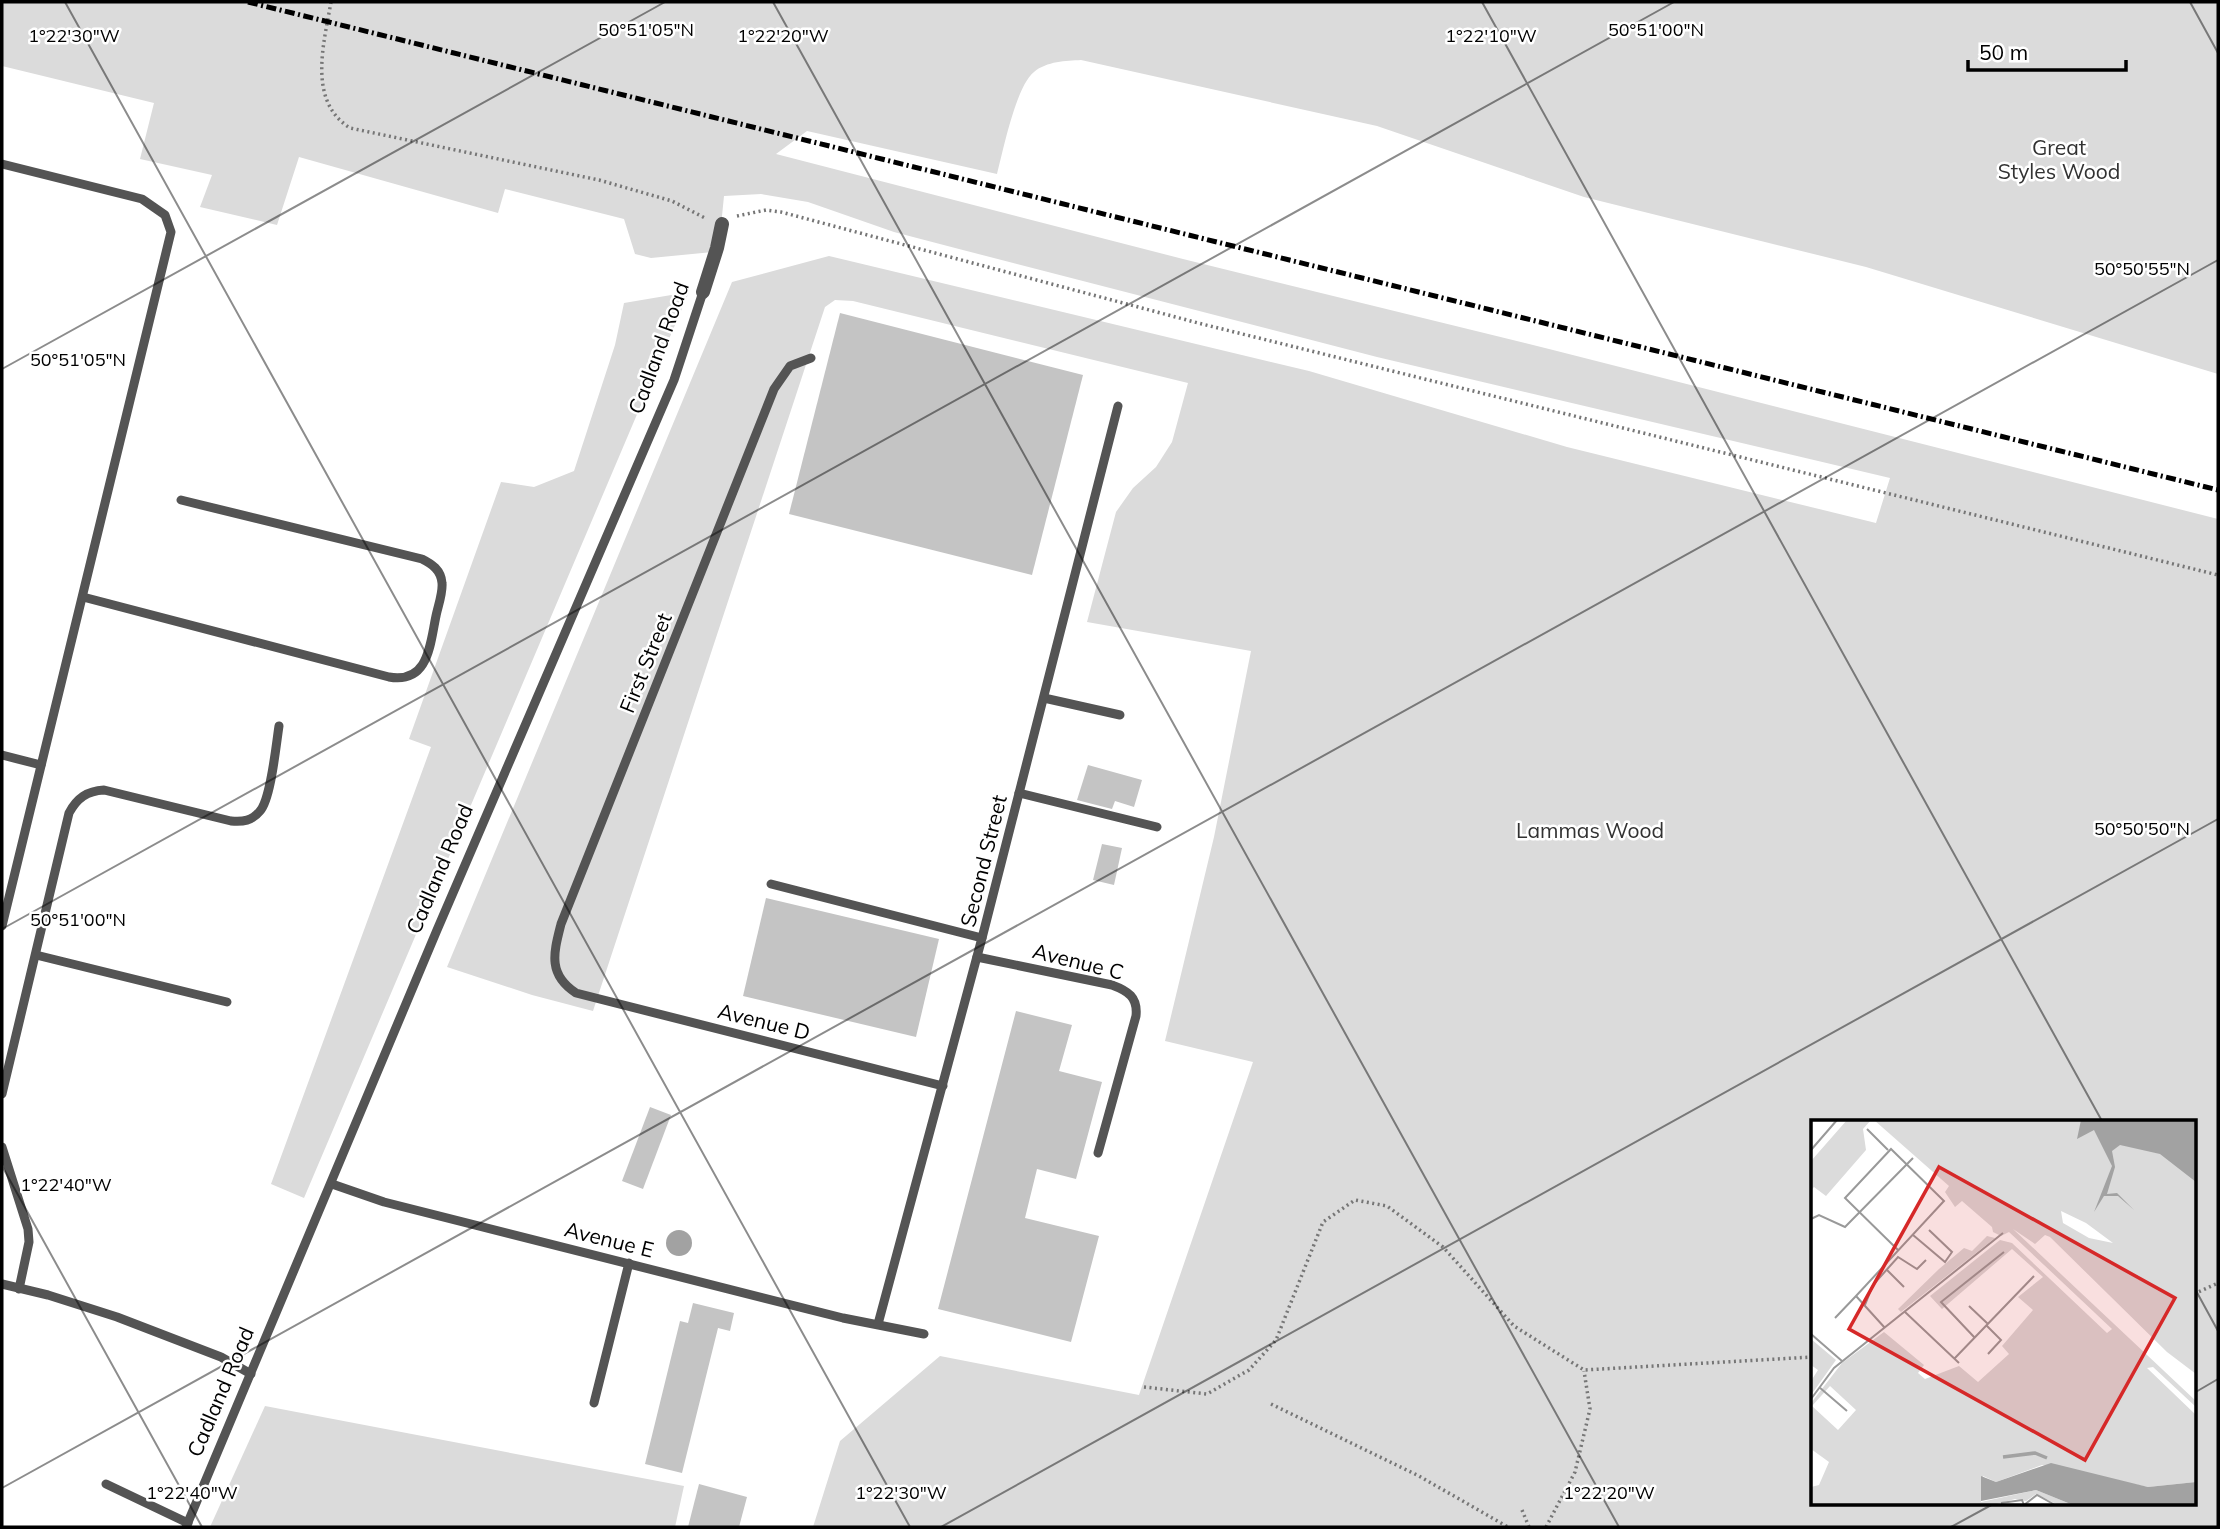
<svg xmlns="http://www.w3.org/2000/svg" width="2220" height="1529" font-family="Mulish,sans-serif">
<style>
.green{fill:#dbdbdb;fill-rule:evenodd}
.water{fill:#a2a2a2}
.building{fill:#c4c4c4}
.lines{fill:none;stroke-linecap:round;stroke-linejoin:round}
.path{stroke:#767676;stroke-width:3.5;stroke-dasharray:2 3.5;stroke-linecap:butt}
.service{stroke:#545454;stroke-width:9}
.minor{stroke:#545454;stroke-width:14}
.rail{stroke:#000;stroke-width:5;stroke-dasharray:10 3.5 2 3.5;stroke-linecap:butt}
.ticks{fill:none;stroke:#000;stroke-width:2;stroke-opacity:0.45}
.labels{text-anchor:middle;stroke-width:5;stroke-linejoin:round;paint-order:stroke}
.park-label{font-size:21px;fill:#323232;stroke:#fff}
.street-label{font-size:21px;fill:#000;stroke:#fff}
.inset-river{fill:none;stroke:#a2a2a2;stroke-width:3.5}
.inset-road{fill:none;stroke:#999;stroke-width:2}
.view{fill:#d62828;fill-opacity:0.15;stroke:#d62828;stroke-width:3.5}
.inset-edge{fill:none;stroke:#000;stroke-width:3.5}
.ticks-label{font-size:18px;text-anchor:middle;fill:#000;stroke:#fff;stroke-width:5;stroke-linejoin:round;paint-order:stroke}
</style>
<rect width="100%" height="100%" fill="#fff"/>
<g class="green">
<path d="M2,2H2218V374L1866,267L1584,197L1377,126L1081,60C1066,61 1047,61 1034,72C1016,86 1003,151 997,174L807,131L776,154L1183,259L1553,350L2218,519V1527H813L840,1441L940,1356L1139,1395L1253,1062L1165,1041L1214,837L1251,651L1087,622L1116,512L1133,488L1156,467L1172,442L1188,383L853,301L835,300L825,307L593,1011L532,995L447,967L732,282L829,256L1309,371L1567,447L1876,523L1890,478L1377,357L959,249L894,232L808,202L761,194L724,196L722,216L723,251L651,258L635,254L624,219L505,189L498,213L299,157L277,225L200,207L212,175L140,159L154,103L2,66ZM1812,1121H2194V1503H1812Z"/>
<path d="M689,292L304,1198L271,1184L431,747L409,739L501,482L534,487L574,471L615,345L624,303Z"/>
<path d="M265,1406L684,1486L675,1527H210Z"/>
</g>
<circle class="water" cx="679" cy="1243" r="13"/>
<g class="building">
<path d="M840,313L1083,375L1032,575L789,514Z"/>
<path d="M1088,765L1142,780L1134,807L1115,801L1112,809L1077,800Z"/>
<path d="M1102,844L1122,848L1114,885L1093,880Z"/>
<path d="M766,898L939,939L916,1037L743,996Z"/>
<path d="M1016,1011L1072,1025L1059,1071L1102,1082L1076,1179L1037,1169L1025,1218L1099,1236L1071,1342L938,1309Z"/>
<path d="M650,1107L671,1115L643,1189L622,1181Z"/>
<path d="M693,1303L734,1313L730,1331L718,1328L682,1473L645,1464L680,1321L688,1323Z"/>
<path d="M699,1484L747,1497L739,1527H688Z"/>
</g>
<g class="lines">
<g class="path">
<path d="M331,2C324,43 307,101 350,128L599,180L672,201L705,218"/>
<path d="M737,216L766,210L781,212L1202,324L2218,575"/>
<path d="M2194,1294L2218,1283"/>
<path d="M1144,1387L1207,1394L1249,1370L1276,1340L1323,1222L1355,1200L1387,1206L1443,1247L1514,1326L1584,1370L1812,1357"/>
<path d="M1271,1404L1419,1476L1508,1527"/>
<path d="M1522,1510L1529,1527"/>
<path d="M1546,1527L1575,1472L1590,1409L1584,1371"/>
</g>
<g class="service">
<path d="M2,164L142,199L165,215L171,232L2,926"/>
<path d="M811,358L790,366L774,389L561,924C554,952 547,974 576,993L943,1086"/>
<path d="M83,597L389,677C429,684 430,644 436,616C438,606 443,593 442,583C441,570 432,564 422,559L181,500"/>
<path d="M1044,698L1120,715"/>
<path d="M2,755L41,765"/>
<path d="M1019,793L1157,827"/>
<path d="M771,884L982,938"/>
<path d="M36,955L227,1002"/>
<path d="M977,957L1112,985C1128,991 1138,997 1136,1016L1098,1153"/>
<path d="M2,1094L69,813C77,798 87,791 104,790L231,821C243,822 252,821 260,811C271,799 276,745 279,726"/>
<path d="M2,1147L28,1229L29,1242L19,1289"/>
<path d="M332,1184L384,1202L843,1318L924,1334"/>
<path d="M2,1284L48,1295L117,1317L221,1357L251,1374"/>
<path d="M878,1324L982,938L1118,406"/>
<path d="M594,1403L629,1263"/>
<path d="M106,1484L188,1523"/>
<path d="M186,1527L437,930L674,380L703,292"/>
</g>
<path class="minor" d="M703,292L717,248L722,224"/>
<path class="rail" d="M248,2L2218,490"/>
</g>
<path class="ticks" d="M65,2L910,1527M773,2L1619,1527M1482,2L2102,1121M2190,2L2218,53M2,369L665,2M2,929L1674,2M2,1166L202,1527M2194,1287L2218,1331M2194,1393L2218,1379M2,1488L2218,260M941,1527L2218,819M1951,1527L1995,1503"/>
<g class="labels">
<g class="park-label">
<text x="2059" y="155">Great<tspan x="2059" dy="24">Styles Wood</tspan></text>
<text x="1590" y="838">Lammas Wood</text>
</g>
<g class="street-label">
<text transform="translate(659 348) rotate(-70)" y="7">Cadland Road</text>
<text transform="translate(646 663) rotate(-68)" y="7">First Street</text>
<text transform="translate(984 861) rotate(-76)" y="7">Second Street</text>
<text transform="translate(440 869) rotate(-67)" y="7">Cadland Road</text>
<text transform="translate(1078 962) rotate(14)" y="7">Avenue C</text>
<text transform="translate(764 1022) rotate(14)" y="7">Avenue D</text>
<text transform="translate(609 1240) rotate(14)" y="7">Avenue E</text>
<text transform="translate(221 1392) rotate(-67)" y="7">Cadland Road</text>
</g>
</g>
<g transform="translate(1811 1120)">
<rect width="385" height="385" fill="#fff"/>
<path d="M36,0H60L52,9L55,30L15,76L3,67L0,70V41ZM63,0H385V254L356,232L239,117L234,115L224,124L202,109L385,281V287L342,247L336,248L385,295V362L337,367L231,345L185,362L172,356L170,382L225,370L262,385H247L225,374L215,381L204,379L182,385H0V367L8,365L18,342L0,329V283L31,243L73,212L113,245L107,253L114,259L148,246L167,262L198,234L191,226L222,190L207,177L232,157L201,129L131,189L119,176L189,120L201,123L296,213L301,209L198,112L190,116L182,112L181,107L151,81L144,87L134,72L138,66ZM250,91L275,103L302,123L278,118L252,103ZM19,266L45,290L27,310L1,286ZM176,116L184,118L90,192L87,189L128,149L153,128L161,131ZM0,219L25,240L0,275V261L7,250L0,245Z" fill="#dbdbdb" fill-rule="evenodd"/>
<path d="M270,0H385V62L349,34L309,25L301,31L304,47L296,74L306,73L323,90L307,76H293L283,92L301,46L283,10L266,19ZM240,343L337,367L385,362V385H262L225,370L170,381V356L185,362Z" fill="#a2a2a2"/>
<path class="inset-river" d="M192,337L224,333L236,338"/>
<path class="inset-road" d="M56,9L77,30M0,30L26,0M0,99L8,95L34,107L102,38M102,115L134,142L141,132L118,110M76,150L93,167M45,176L74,208M54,185L62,165L87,137L106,149L115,140M158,186L177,204M94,192L148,243M24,198L45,176L132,82L133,81L80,29L34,78L87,130M176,206L190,220L177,234M0,214L31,241M164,218L130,182L193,132M143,239L223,156M8,267L36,291M0,279L23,248L192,113M190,383L211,380L213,385M213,385L226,375L244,385"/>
<path class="view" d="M128,47L364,178L274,340L38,209Z"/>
<rect width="385" height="385" class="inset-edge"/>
</g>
<g class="ticks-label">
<text x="646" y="36">50°51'05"N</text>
<text x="1656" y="36">50°51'00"N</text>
<text x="74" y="42">1°22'30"W</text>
<text x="783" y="42">1°22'20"W</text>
<text x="1491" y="42">1°22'10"W</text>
<text x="2142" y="275">50°50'55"N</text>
<text x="78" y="366">50°51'05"N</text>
<text x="2142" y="835">50°50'50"N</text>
<text x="78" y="926">50°51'00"N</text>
<text x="66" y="1191">1°22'40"W</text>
<text x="192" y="1499">1°22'40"W</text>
<text x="901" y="1499">1°22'30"W</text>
<text x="1609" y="1499">1°22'20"W</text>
</g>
<rect width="2220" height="1529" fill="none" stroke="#000000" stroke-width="7"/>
<path d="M1968 60v10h158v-10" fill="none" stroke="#000000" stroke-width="3.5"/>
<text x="1979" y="60" font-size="21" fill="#000000" stroke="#ffffff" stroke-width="5" paint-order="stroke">50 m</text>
</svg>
